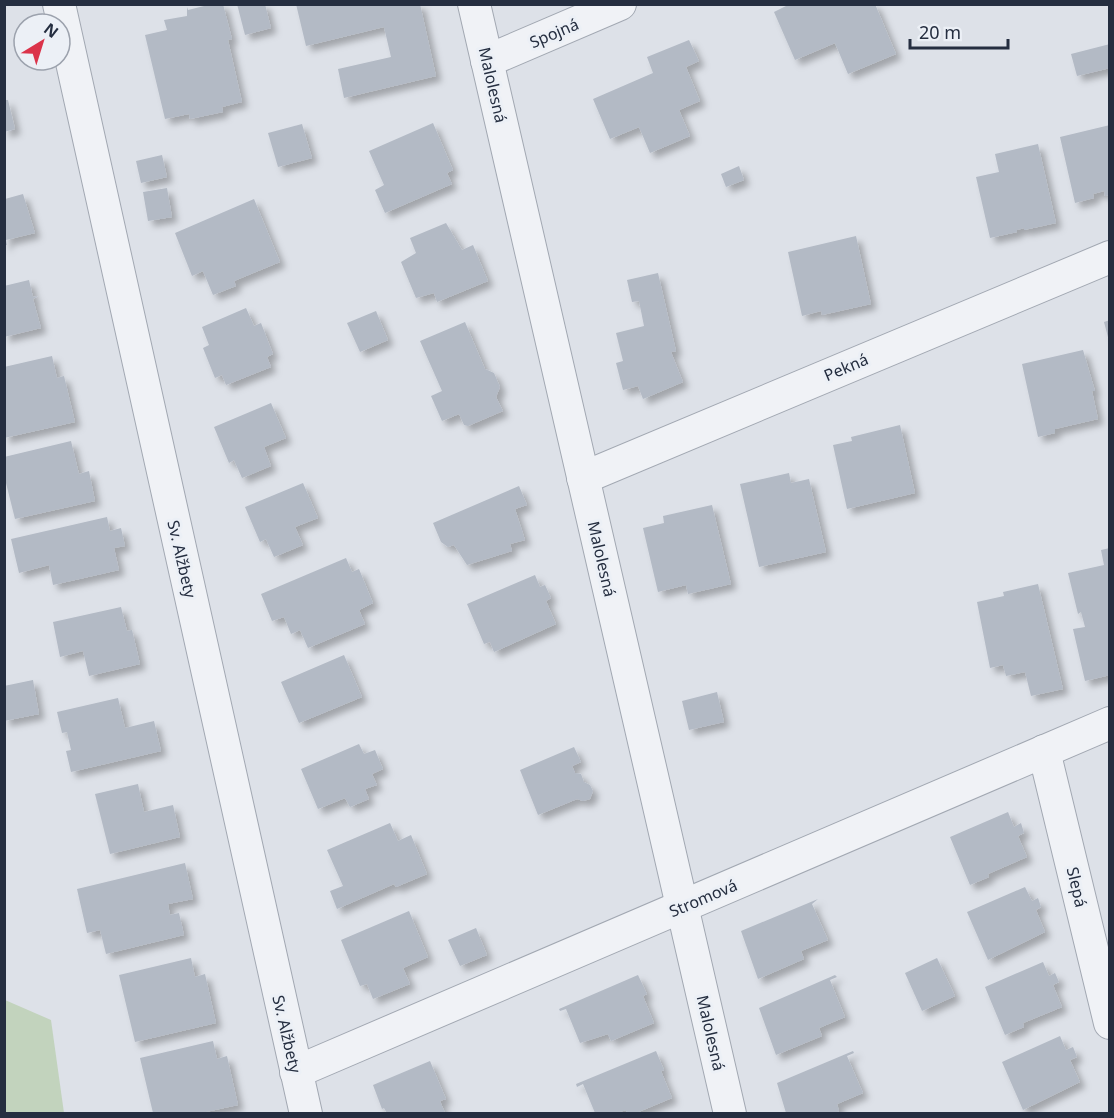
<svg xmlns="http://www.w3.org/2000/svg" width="1114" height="1118" font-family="'Noto Sans',sans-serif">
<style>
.green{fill:#c2d3bd}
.building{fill:#b3bac5;filter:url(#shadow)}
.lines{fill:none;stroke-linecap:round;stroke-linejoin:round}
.minor-casing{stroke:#a2a8b2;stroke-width:34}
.minor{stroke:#f0f2f6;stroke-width:32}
.labels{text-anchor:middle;stroke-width:6;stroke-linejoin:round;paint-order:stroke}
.street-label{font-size:16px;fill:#252e40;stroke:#ecf0f6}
</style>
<defs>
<filter id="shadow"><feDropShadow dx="5.5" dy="5.5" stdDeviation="3" flood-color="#0004"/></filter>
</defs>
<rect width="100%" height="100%" fill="#dde1e8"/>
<path class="green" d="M5,1000L51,1020L64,1113H5Z"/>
<g class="building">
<path d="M212,4H223L232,39L228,40L242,102L222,107L223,112L190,119L189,114L165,119L145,35L167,30L164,20L187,16V7L188,10Z"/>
<path d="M237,4H265L271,28L245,35Z"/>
<path d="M296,4H420L436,76L344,98L338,69L391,57L384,27L306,46Z"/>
<path d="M790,4H875L896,54L848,74L835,43L795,60L774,12Z"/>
<path d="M689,40L699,61L686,67L700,101L679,110L690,136L650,153L639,127L610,139L593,99L653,73L647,57Z"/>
<path d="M1110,44V68L1077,76L1071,54Z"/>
<path d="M4,100H8L15,129L4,132Z"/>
<path d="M433,123L453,170L447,173L452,184L385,213L375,190L384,185L369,151Z"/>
<path d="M302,124L312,158L278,167L268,133Z"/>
<path d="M1110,125V195L1105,196L1104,191L1093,194L1094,198L1075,203L1060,137Z"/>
<path d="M1038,144L1056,223L1024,230V228L1017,230V232L990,238L976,177L999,172L995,154Z"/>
<path d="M162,155L167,177L141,183L136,161Z"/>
<path d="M739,166L744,180L726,187L721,174Z"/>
<path d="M167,188L172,217L148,221L143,192Z"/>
<path d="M23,194L35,233L6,240L7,245H4L5,199Z"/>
<path d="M254,199L280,262L234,281L236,286L213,295L203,271L192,276L175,233Z"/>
<path d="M446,223L462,250L473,245L488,281L437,302L434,293L416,298L401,262L416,253L410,238Z"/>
<path d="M856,236L871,304L822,315L821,311L802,316L788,252Z"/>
<path d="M658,273L676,351L671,352L683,382L643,399L638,386L623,390L616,363L623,361L616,333L644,326L639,301L632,302L627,280Z"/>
<path d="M29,280L33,297L38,296L33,299L41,328L4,337V286Z"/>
<path d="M246,308L254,326L261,323L273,354L267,357L271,367L226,385L222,375L215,378L203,348L209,345L202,327Z"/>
<path d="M376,311L388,340L360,352L347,323Z"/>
<path d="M1110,320V341H1109L1104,322Z"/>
<path d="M465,322L485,369L494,373L500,387L496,397L503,411L468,426L464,425L459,414L442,421L431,396L442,391L420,341Z"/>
<path d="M1083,350L1095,391H1092L1098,419L1055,429V433L1038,437L1022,364Z"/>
<path d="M52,356L57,378L64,376L75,422L4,438V367Z"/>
<path d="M271,403L286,438L264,447L271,466L242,478L234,460L229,463L214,427Z"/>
<path d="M900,425L915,493L847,509L833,445L852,441L851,437Z"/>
<path d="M71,441L79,474L89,471L95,501L15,519L4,475V457Z"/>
<path d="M789,473L791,483L809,479L826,552L759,567L740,484Z"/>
<path d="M303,483L318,518L295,527L303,545L274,557L266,539L260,542L245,507Z"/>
<path d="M519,486L527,505L515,509L525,540L510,544L512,551L467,565L454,545L448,547L441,542L433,523Z"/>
<path d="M712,505L731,584L688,594L686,585L658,592L643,528L664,523L663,516Z"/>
<path d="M107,517L110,531L121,528L125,546L114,548L119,570L53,585L49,565L19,573L11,539Z"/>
<path d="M1110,548V675L1085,681L1073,629L1085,627L1081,612L1078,614L1068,573L1104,565L1101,550Z"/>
<path d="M346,558L352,572L359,569L373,603L359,610L365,624L308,648L300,630L291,634L284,617L272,621L261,594Z"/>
<path d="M535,575L540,587L545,585L551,598L546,601L556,624L494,652L490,642L484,644L467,604Z"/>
<path d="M1038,584L1063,689L1031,696L1025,672L1006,676L1003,665L990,668L977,602L1004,596L1003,592Z"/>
<path d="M121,607L127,631L132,630L140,664L89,676L83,651L60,657L53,622Z"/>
<path d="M344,655L362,697L299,723L281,682Z"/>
<path d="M33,680L39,714L4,721V686Z"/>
<path d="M717,692L724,722L689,730L682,701Z"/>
<path d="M118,698L125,728L154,721L161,751L71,772L66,751L71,750L67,732L62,733L57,712Z"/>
<path d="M359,744L364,754L375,750L383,769L372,774L377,785L365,789L369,799L350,807L345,798L318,809L301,769Z"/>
<path d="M574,747L581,762L572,766L575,773L581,774L584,782L590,785L593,791L590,799L583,801L577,799L538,815L520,770Z"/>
<path d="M138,784L144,812L173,805L180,837L110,854L95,794Z"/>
<path d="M1008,812L1014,827L1021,823L1024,833L1018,836L1027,857L988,874L989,877L970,885L950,837Z"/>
<path d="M390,823L398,841L411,835L427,874L396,887L394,884L337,909L330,891L343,886L327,850Z"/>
<path d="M185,863L193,899L168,904L170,915L179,913L184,935L106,954L100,930L87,933L77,889Z"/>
<path d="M1025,887L1032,901L1038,898L1041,907L1036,910L1045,932L988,960L967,912Z"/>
<path d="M818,899L812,904L828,940L801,951L804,959L758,979L741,931Z"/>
<path d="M409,911L428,957L403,968L410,984L373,999L367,984L360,986L341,940Z"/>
<path d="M476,928L487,955L460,966L448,940Z"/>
<path d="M191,958L195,977L205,974L216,1023L135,1042L119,975Z"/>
<path d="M937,958L955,996L922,1011L905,973Z"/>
<path d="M1043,962L1049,976L1055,973L1059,982L1053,985L1062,1007L1023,1023L1024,1027L1005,1035L985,987Z"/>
<path d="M638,975L647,994L643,996L654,1023L611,1041L608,1034L580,1043L566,1009L560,1011L559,1009Z"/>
<path d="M835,975L837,977L830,980L845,1017L819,1028L822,1036L776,1055L759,1008Z"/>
<path d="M1060,1036L1066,1050L1073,1047L1077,1057L1070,1060L1080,1082L1023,1110L1002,1062Z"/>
<path d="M213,1041L217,1059L227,1056L238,1105L201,1113H153L140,1058Z"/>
<path d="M656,1051L664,1070L661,1071L672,1098L636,1113H627L626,1110L616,1113H595L583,1084L577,1087L576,1084Z"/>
<path d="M853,1051L854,1053L847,1056L863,1093L837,1104L839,1111L835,1113H786L777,1083Z"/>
<path d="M430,1061L446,1099L440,1101L445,1113H387L384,1108L382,1109L373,1085Z"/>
</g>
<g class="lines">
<defs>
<g id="minor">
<path d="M59,4L306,1114"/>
<path d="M474,4L730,1114"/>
<path d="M487,61L620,4"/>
<path d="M583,478L1110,257"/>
<path d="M1044,751L1110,1023"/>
<path d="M296,1072L1110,723"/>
</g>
</defs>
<use href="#minor" class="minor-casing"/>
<use href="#minor" class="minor"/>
</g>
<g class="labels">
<g class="street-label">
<text transform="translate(554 33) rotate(-23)" y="6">Spojná</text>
<text transform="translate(493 85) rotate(77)" y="6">Malolesná</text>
<text transform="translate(846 367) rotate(-23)" y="6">Pekná</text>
<text transform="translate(182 559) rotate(77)" y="6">Sv. Alžbety</text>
<text transform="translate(602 559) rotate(77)" y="6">Malolesná</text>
<text transform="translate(1077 887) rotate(77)" y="6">Slepá</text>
<text transform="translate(703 898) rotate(-23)" y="6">Stromová</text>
<text transform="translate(711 1033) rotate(77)" y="6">Malolesná</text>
<text transform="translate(287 1034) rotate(77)" y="6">Sv. Alžbety</text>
</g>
</g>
<rect width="1114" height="1118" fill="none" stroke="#252e40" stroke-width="12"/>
<g transform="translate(42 42) rotate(38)"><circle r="28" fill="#ecf0f6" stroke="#9ca2ad" stroke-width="1.5"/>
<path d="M0-4.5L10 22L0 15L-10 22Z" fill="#db334a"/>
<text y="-9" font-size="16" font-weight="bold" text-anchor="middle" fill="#252e40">N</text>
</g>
<path d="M910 39v9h98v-9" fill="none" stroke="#252e40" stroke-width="3"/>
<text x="919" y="39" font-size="18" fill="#252e40" stroke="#ecf0f6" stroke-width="4.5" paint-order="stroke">20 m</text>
</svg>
